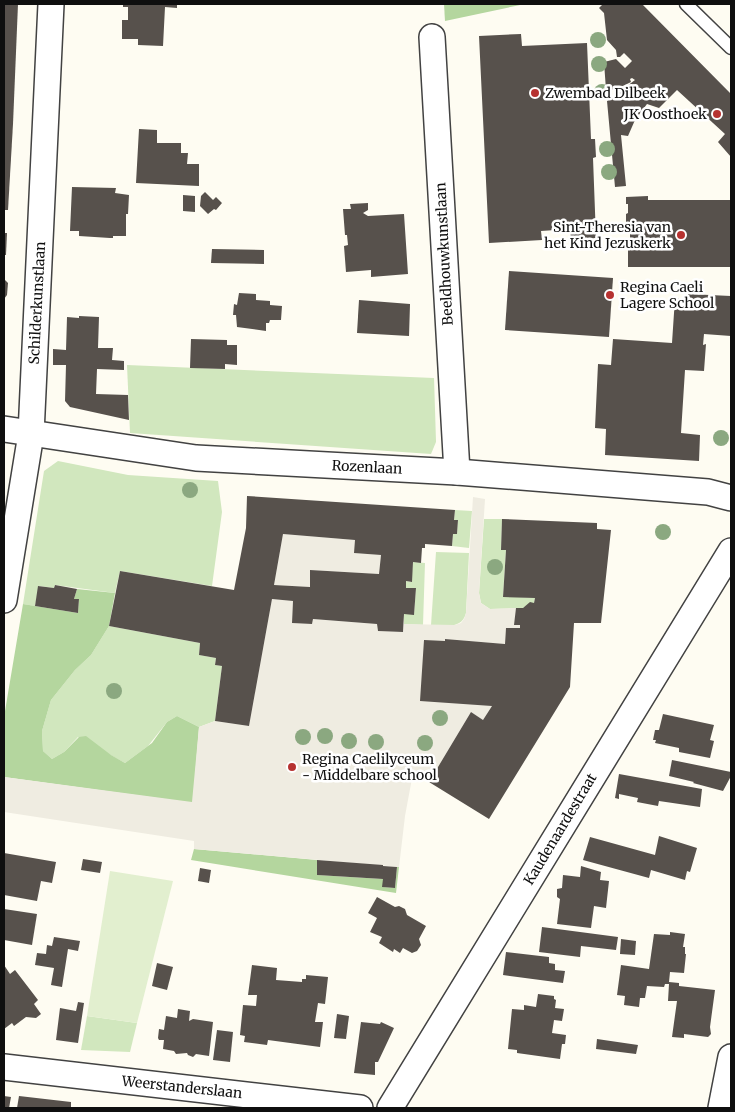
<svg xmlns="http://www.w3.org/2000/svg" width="735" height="1112" font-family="Merriweather,serif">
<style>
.green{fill:#d1e7be}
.forest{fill:#b4d69e}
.pitch{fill:#e2efcf}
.plaza{fill:#efece1}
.building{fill:#57514c;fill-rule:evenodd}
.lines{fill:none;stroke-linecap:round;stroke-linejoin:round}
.service-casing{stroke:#424242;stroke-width:15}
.minor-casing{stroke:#424242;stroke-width:28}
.service{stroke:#fff;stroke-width:12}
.minor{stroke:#fff;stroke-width:25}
.tree{fill:#8ba880}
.poi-dot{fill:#b63230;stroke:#fff;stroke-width:2}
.labels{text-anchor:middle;stroke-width:5;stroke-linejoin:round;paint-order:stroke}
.poi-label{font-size:14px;fill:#0f0f0f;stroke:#fff;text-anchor:start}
.street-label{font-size:14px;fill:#0f0f0f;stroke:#fff}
</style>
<rect width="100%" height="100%" fill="#fefcf2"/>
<g class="green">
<path d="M127,365L434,378L436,442L431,454L130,433Z"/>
<path d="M58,461L128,475L218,481L222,512L212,586L120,571L115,593L55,585L54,588L39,586L35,606L23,604L44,471Z"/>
<path d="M455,510L472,511L469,548L452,546L453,534H457L458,520H454Z"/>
<path d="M484,519H502L501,550H506L503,596L535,598L534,603L523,608L490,609L481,603L479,593Z"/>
<path d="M436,552L469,553L466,613C462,630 444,625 431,625Z"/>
<path d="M413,562L425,563L423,625L404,624V614H414L416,588H406V581L411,582Z"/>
<path d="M109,626L200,643L199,655L216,658L215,665L222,666L215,721L199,727L177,716L167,722L148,746L125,763L78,737L64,752L52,759L43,751L42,731L51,700L75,670L91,655Z"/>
<path d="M87,1016L137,1023L130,1052L81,1050Z"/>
</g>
<g class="forest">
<path d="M444,4H525L445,21Z"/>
<path d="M77,589L115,593L109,626L91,655L75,670L51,700L42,731L43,751L52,759L64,752L79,737L86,736L111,755L125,763L152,743L167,722L177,716L199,727L193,803L4,777V717L23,604L78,613L79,599H74Z"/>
<path d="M194,849L317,860V875L383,879V887L395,888L397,867H399L396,893L191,860Z"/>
</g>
<path class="pitch" d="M110,871L173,881L137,1023L87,1016Z"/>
<g class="plaza">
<path d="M473,497L485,499L479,593L481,603L490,609L516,608L515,625H520V628H506L505,644L445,639L492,706L483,720L471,712L429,782L413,773L405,816L399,867L194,849V841L4,812V777L192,802L199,727L215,721L249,726L272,599L293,601L292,623L312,624L313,619L377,624L378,631L403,632L404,624L455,625L461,623L464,619L466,613Z"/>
<path d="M283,534L355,540V553L381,555L379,574L311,570L310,587L274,585Z"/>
</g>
<g class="building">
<path d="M4,4H18L13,124L8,210H4Z"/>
<path d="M123,4H177V8L165,7L163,46L138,45V39H122V20H128V7H123Z"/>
<path d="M603,4H642L731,94V157L718,142L725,134L677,90L659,108L647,104L635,120L628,136L621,135L626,186L615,187L607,101L635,80L632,78L630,79L631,82L625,85L615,89L606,90L604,62L616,59L625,68L632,61L624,53L620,57H617L616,50L607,40L604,13L599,8Z"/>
<path d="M521,34L522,46L587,43L591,139H595L596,157L593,158L596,238L571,240L570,229L541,231L542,240L489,243L479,36Z"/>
<path d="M139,129L157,130V143H181V153H188L187,164H199V186L136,183Z"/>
<path d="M72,187L116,188L115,193L129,195L128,214H126V236H113V238H110L79,236V231H70Z"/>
<path d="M205,192L213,200L216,197L222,203L216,210L214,209L208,214L200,206L201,196Z"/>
<path d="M183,195L195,196V212L183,211Z"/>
<path d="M648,196V200H731V267H628V248H630V222H626V214L628,213V204H626V197Z"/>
<path d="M368,203V210L363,213L368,216L404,214L408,274L371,277V270L346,272L344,246L348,245L347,235H345L343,209H351L350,204Z"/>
<path d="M4,233H7L6,255H4Z"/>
<path d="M212,249L264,250V264L211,263Z"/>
<path d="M509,271L613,278L609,337L505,330Z"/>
<path d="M4,279L8,283L7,295L4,299Z"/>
<path d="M239,293L256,294V300L270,301V305L282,306L281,320H270L269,323H266V331L237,327L236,315H233L234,304L237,305Z"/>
<path d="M688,294L731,296V336L704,334L703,345L706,344L704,371L685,370L681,433L700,435L699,461L605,455L606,429L595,428L598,364L611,365L613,339L672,343L675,298L688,299Z"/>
<path d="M359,300L410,304L409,336L357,333Z"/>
<path d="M79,316L99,317L98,348H113L112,360L124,361V370L97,369L96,394L128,395L129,420L70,407L65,401L66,365H53V349L66,350L67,317L79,318Z"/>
<path d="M191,339L227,340V345H237V365L225,364V369L190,368Z"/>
<path d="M247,496L455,510L454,520H458L457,534H453L452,546L425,544V548H422L421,563L413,562L412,582L406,581V588H416L414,615L404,614L403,632L378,631L377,624L313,619L312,624L292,623L293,601L272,599L249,726L215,721L222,666L215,665L216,658L199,655L200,643L109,626L120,571L234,590L246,528ZM283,534L355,540L354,553L381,555L379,574L310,570V587L274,585Z"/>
<path d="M502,519L597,523V529L611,530L601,623H574L570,687L489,819L429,782L471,712L483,720L492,706L420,701L424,640L445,641V639L505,644L506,628H520V625H514L516,608H523L530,602L534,603L535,598L503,597L506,550H501Z"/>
<path d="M55,585L77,589L74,599H79L78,613L35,606L38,586L54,588Z"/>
<path d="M663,714L714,725L710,740L714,741L710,758L679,752V748L655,743L656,740H653L655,730H659Z"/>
<path d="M672,760L731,772V776L723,791L693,783L694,782L669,776Z"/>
<path d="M619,774L702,789L700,807L659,801L658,806L637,802L638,798L619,794V799L615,798Z"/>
<path d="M659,836L697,848L690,872L687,871L685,880L651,870L649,878L583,860L590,837L655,855Z"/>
<path d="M4,853L56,862L52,883L41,881L37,901L4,895Z"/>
<path d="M83,859L102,862L100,873L81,870Z"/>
<path d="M317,860L383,865V866L397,867L395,888L382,887L383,879L317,875Z"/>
<path d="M581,866L601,872L600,880L609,881L606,908L594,906L591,928L557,924L560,899L557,897V889L562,888L563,875L580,877Z"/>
<path d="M200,868L211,870L209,883L198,881Z"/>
<path d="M377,897L395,907L399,906L405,909L407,915L426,926L419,939L421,945L417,951L412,953L403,948L400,953L394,949L393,952L379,943L382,937L370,932L377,918L368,913Z"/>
<path d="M4,909L37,914L32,945L4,940Z"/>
<path d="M542,927L618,937L616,950L581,946L580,957L539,952Z"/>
<path d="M670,932L685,934L683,947H685V954H686L684,973L670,972L669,982L679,983V986L715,990L710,1027L711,1034L708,1037L684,1034V1038L672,1037L677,1001H668L669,984H665L664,987L647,986L645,998H640L639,1007L624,1005L625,996L617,995L621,965L649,969L654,934L670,935Z"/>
<path d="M54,937L80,941L78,951L68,949L62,987L51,985L54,968L35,965L37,953L46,954L47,945L52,946Z"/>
<path d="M621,939L636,941L635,955L620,954Z"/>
<path d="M506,952L549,957V963L555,964V970L565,971L563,983L503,975Z"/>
<path d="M157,963L173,967L167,990L152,986Z"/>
<path d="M4,965L10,974L15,970L38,1000L34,1004L41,1014L36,1018L26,1017L14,1026L12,1023L4,1029Z"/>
<path d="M252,965L277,968L276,980L302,982V979H306V975L328,977L325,1004L318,1003L315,1022H323L320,1047L268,1040L267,1045L244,1042L245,1036L240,1035L243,1005L256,1006L257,995H248Z"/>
<path d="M538,994L554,996V999L556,1000L555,1008L564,1009L562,1021L554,1020L552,1033L566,1035L565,1044H562L560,1059L517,1053V1050L508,1049L512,1009L524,1010V1005L536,1007Z"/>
<path d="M78,1002L84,1003L78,1043L56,1040L60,1008L76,1011Z"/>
<path d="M178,1009L190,1011L189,1021L193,1019L213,1022L209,1056L196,1054L193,1057L188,1055L187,1053L176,1054L174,1051L163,1049L164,1040H159L158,1038L159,1029L164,1030L166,1016L177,1018Z"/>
<path d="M337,1014L349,1016L346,1039L334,1038Z"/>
<path d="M361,1022L380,1024L381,1022L394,1028L378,1062H375V1075L354,1073Z"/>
<path d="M217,1030L233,1032L230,1062L213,1060Z"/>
<path d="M597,1039L638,1045L636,1054L596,1049Z"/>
<path d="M4,1096L11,1097L9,1108H4Z"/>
<path d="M19,1096L71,1102V1108H17Z"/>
</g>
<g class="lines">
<defs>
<path id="service" d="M686,4L731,48"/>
<g id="minor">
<path d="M432,37L457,472"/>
<path d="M4,429L196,458L457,472L708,492L731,498"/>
<path d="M4,600L31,434L51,4"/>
<path d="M4,1067L360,1108"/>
<path d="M390,1108L731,551"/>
<path d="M721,1108L731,1057"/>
</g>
</defs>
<use href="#service" class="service-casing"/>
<use href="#minor" class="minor-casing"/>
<use href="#service" class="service"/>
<use href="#minor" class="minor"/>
</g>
<g class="tree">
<circle cx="598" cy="40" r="8"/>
<circle cx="599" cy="64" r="8"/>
<circle cx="602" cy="92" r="8"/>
<circle cx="607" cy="149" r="8"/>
<circle cx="609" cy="172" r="8"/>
<circle cx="721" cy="438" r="8"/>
<circle cx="190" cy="490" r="8"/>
<circle cx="663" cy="532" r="8"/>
<circle cx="495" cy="567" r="8"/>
<circle cx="114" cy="691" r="8"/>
<circle cx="440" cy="718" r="8"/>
<circle cx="325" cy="736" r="8"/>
<circle cx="303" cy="737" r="8"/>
<circle cx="349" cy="741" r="8"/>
<circle cx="376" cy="742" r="8"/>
<circle cx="425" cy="743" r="8"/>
</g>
<g class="poi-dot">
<circle cx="535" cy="93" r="5"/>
<circle cx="717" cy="114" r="5"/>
<circle cx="681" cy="235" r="5"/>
<circle cx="610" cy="295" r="5"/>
<circle cx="292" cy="767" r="5"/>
</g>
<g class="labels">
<g class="poi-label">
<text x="545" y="98">Zwembad Dilbeek</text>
<text x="707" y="119" text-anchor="end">JK Oosthoek</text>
<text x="671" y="232" text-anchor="end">Sint-Theresia van<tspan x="671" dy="16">het Kind Jezuskerk</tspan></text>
<text x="620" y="292">Regina Caeli<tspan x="620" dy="16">Lagere School</tspan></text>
<text x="302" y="764">Regina Caelilyceum<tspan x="302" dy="16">- Middelbare school</tspan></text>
</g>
<g class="street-label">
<text transform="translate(444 254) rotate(-93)" y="5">Beeldhouwkunstlaan</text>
<text transform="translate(37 303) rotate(-87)" y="5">Schilderkunstlaan</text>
<text transform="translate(367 467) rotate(3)" y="5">Rozenlaan</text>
<text transform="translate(560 829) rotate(-59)" y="5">Kaudenaardestraat</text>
<text transform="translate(182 1087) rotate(6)" y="5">Weerstanderslaan</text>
</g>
</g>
<rect width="735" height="1112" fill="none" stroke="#0f0f0f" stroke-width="10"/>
</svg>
